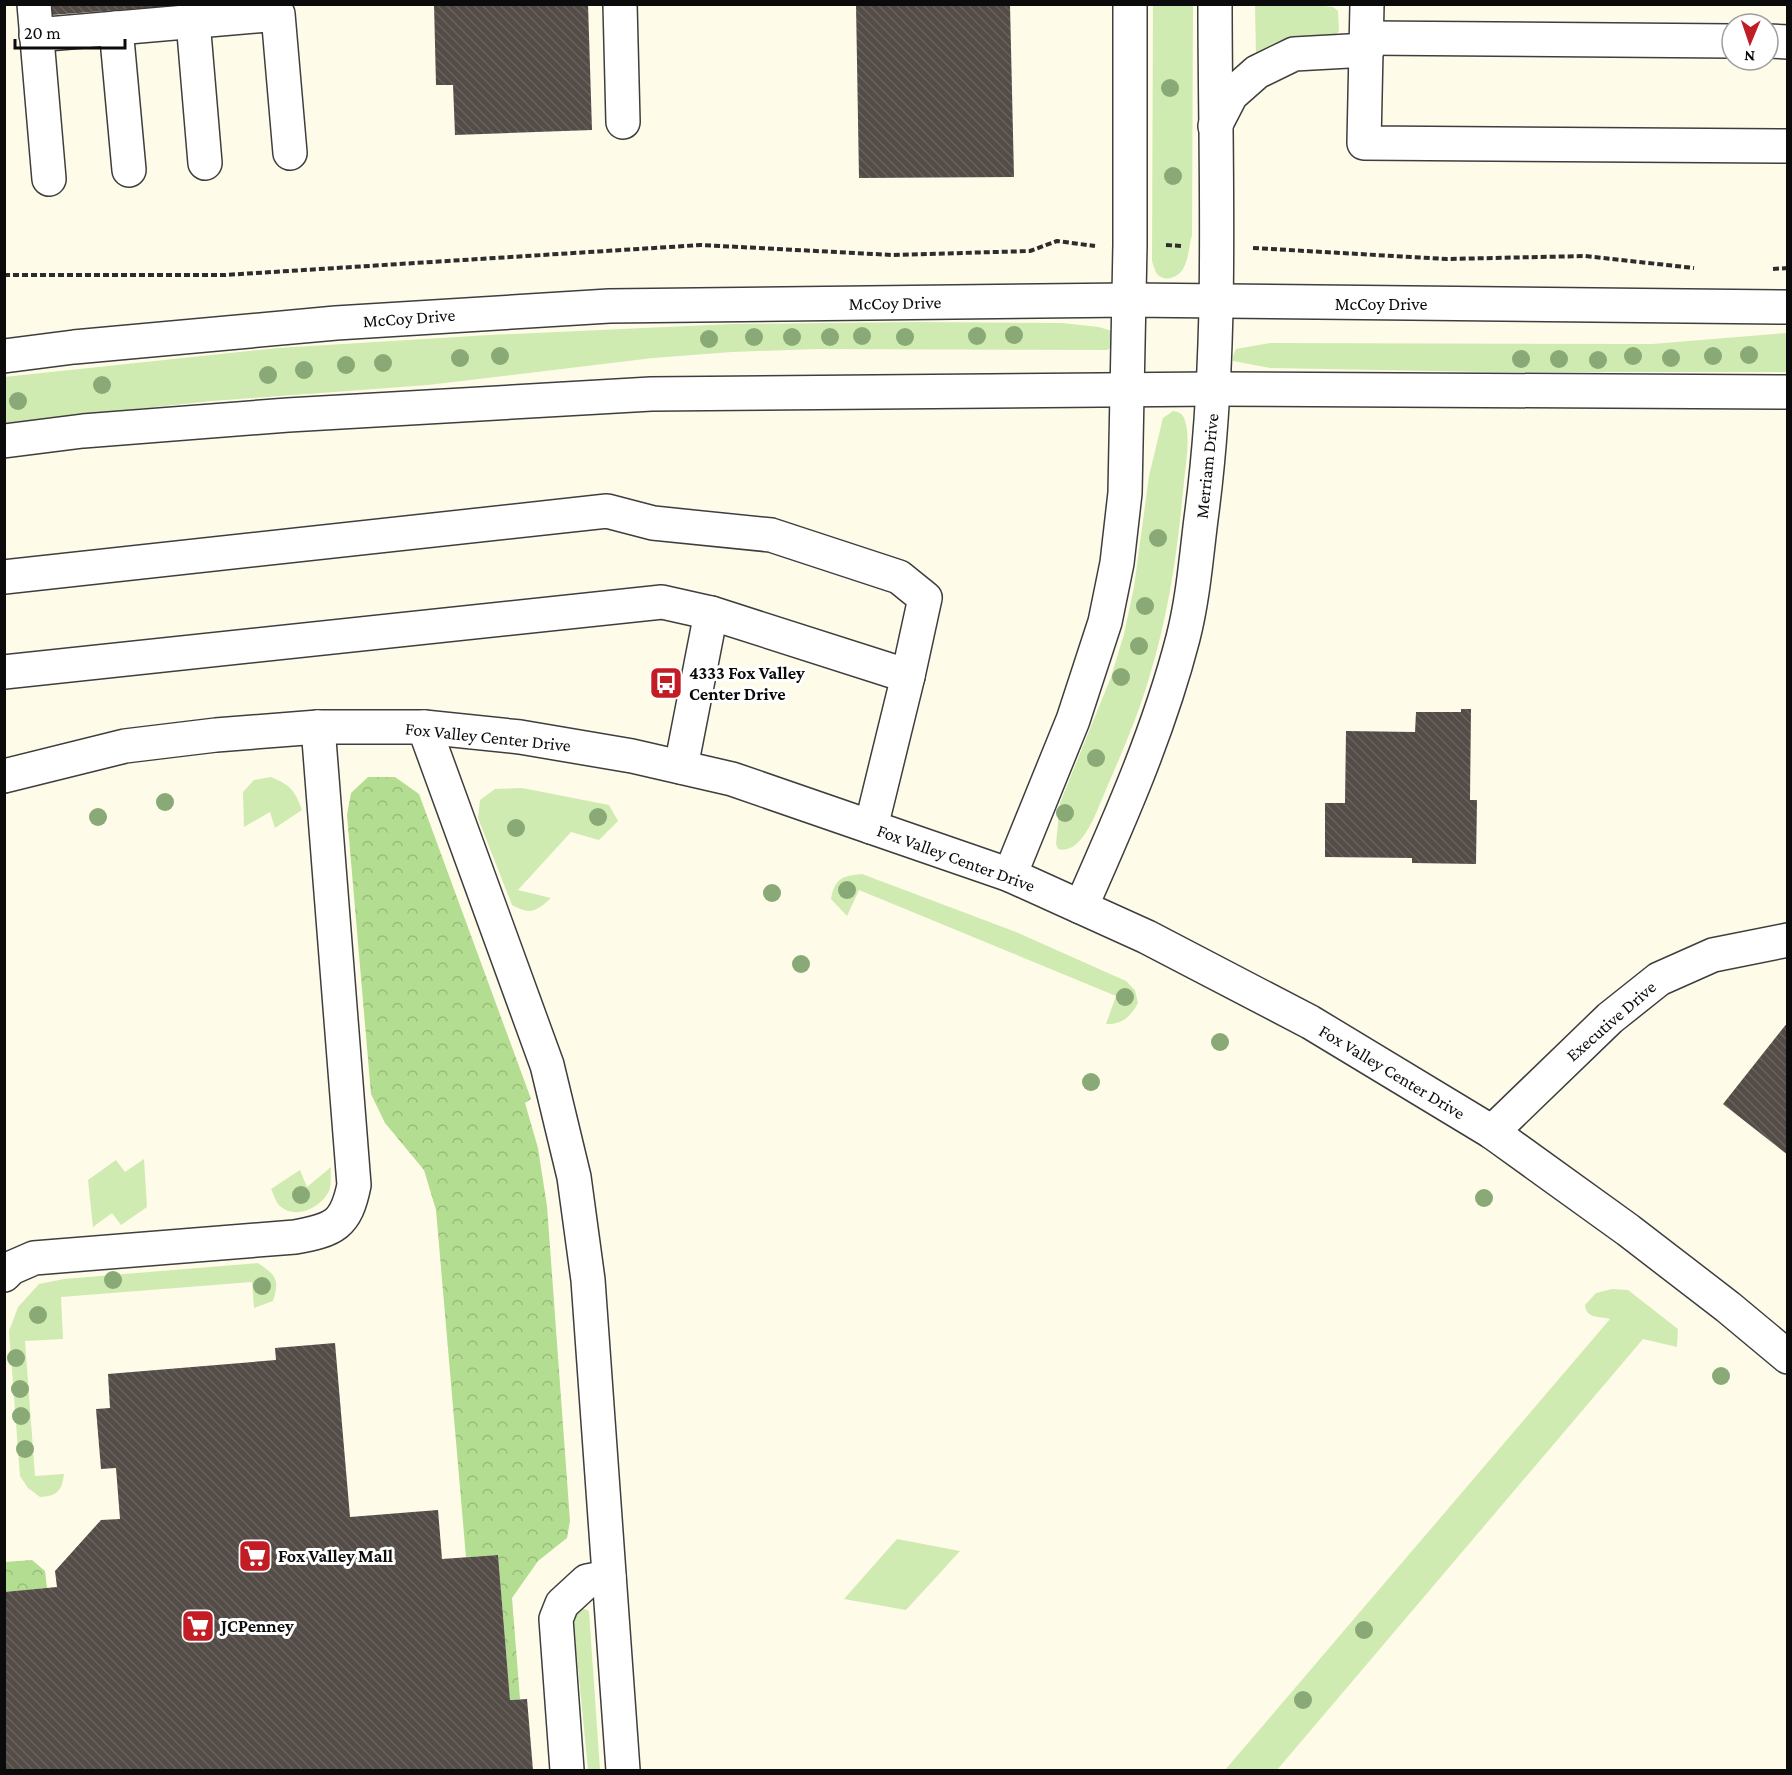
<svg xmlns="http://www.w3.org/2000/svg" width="1792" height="1775" font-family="'Crimson Pro',serif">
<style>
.grass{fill:#d0ebb1}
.forest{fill:url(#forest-crowns)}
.building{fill:url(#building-back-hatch)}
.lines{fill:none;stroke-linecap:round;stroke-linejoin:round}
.minor-casing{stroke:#3e3e3e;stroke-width:36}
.path{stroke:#2d2d2d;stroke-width:4;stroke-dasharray:6 3;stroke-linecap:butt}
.minor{stroke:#fff;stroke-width:33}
.tree{fill:#89a977}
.labels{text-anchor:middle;stroke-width:6;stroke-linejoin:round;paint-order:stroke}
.street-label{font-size:18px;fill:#0b0b0b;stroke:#fff}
.poi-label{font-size:18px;font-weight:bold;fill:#0b0b0b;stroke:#fff;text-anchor:start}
</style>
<defs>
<pattern id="forest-crowns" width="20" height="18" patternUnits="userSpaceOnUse" patternTransform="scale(1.5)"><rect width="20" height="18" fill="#b3dd90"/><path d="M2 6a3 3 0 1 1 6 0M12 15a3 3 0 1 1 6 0" fill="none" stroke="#99bc7b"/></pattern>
<pattern id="building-back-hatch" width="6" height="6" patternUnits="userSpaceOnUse" patternTransform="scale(1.5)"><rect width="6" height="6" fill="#544c47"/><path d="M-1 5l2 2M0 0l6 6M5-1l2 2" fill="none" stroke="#68615d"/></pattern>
</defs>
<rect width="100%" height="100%" fill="#fffbe9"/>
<g class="grass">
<path d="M1306,4L1333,7L1338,11L1339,31L1333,37C1299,36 1285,38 1256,57L1255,5Z"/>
<path d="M1153,5H1193L1192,235C1189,245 1189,258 1184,267C1180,277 1165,283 1157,274C1155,271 1153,264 1152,261Z"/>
<path d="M920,322L1062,323L1099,327L1115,332V346L1107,350L817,349L732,352L653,358L428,385L212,401L5,423L4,377L278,348L489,335L731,324Z"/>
<path d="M1787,333V372H1490L1270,368L1233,361V356L1236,349L1270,343L1652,344Z"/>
<path d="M1173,411C1178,412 1182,413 1184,418C1191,434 1186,464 1184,481C1178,548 1169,614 1149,678C1135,726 1113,772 1094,818C1087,831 1076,854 1058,849L1056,844L1060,803L1111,677L1124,634L1134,587L1149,476L1163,418Z"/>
<path d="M271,777C290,785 295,790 302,810L275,828L270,812L244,827L243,792L254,780Z"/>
<path d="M522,788L609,805L618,821L599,840L571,832L518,890L551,898C536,912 530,915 512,905L478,818L480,800L495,789Z"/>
<path d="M862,874L1016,932L1126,981L1135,990L1138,1003C1131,1016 1122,1025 1106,1024L1116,996L859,890L847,916L831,899C835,878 842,876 862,874Z"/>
<path d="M144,1159L147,1207L121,1225L112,1213L93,1227L88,1180L116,1160L125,1172Z"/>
<path d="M331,1167C330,1174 332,1185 329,1191C321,1208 295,1220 280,1206C276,1203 274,1195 271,1189L300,1170L307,1187Z"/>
<path d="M258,1263C276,1275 280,1280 273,1301L254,1308L252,1282L61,1297L63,1339L25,1341L35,1476L64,1474C62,1491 57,1496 40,1497L28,1488L20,1476L9,1331L18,1307L39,1284L64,1279Z"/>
<path d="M1612,1289L1628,1290L1678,1329L1677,1347L1643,1339L1277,1770H1225L1610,1319C1599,1316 1586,1319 1585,1305L1596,1293Z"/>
<path d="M897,1539L960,1551L906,1610L844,1599Z"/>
<path d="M578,1606L589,1611L600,1770H588L573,1616Z"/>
</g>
<g class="forest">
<path d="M368,777H395L419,794L531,1099L525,1103L538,1148L547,1206L570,1521L567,1538L538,1561L512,1598L520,1699L510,1700L498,1555L466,1557L436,1210L424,1170L385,1123L371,1094L347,815L351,793Z"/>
<path d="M32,1560L45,1571L47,1588L5,1592V1562Z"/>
</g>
<g class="building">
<path d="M51,4H172V6L51,15Z"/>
<path d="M434,4H588L592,130L455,135L453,85H436Z"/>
<path d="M856,4L1010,5L1014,177L859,178Z"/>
<path d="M1461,709H1471L1470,800H1477L1476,864L1412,863V858L1325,857V803H1345L1346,731L1415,732L1416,712H1461Z"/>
<path d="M1788,1022V1155L1723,1104Z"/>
<path d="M335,1343L350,1517L438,1510L442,1559L498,1555L510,1700L527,1699L533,1770H4V1592L57,1587L55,1571L101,1520L120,1519L116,1468L101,1469L96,1409L110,1408L108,1374L276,1360L275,1348Z"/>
</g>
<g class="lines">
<defs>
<g id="minor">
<path d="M34,4L49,179"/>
<path d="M620,4L623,122"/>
<path d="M1367,4L1364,143L1788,146"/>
<path d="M193,21L205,163"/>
<path d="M116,28L129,170"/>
<path d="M36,35L278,14L290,153"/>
<path d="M1367,38L1732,41"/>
<path d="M1768,41L1788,42"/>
<path d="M1215,126L1231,95L1257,72L1294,54L1367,50"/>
<path d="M4,356L74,347L336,323L609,306L1129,300L1788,307"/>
<path d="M4,441L83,431L288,415L651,394L1214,389L1788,392"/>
<path d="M4,577L607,511L653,523L771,535L899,577L925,598L908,676L871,827"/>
<path d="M711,613L908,676"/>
<path d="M4,672L662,602L711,613L681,767"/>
<path d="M424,727L547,1065L574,1177L588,1280L623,1770"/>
<path d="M4,776L125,746L216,735L318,727H424L520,737L632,756L732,779L1010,875L1147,937L1310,1022L1492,1132L1628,1230L1728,1307L1788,1357"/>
<path d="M1010,875L1073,720L1105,622L1117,563L1125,493L1130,245V4"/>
<path d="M1081,907C1120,819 1159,731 1183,638C1193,599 1196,559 1201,519C1224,349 1215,176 1215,4"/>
<path d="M1492,1132L1610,1018L1659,979L1713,955L1788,940"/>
<path d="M4,1275L11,1268L34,1258L295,1237C334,1230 346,1225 354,1185L318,727"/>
<path d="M567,1770L556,1619L562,1604L587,1581L609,1577"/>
</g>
</defs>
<use href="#minor" class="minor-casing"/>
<g class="path">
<path d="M1166,245L1182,246"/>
<path d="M1253,248L1447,259L1585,256L1694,268"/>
<path d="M1773,269L1788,268"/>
<path d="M4,275H225L701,245L893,255L1030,251L1057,241L1095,246"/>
</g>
<use href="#minor" class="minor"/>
</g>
<g class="tree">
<circle cx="1170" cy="88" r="9"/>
<circle cx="1173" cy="176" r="9"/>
<circle cx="1014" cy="335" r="9"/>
<circle cx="862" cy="336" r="9"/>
<circle cx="977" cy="336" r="9"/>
<circle cx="754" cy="337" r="9"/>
<circle cx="792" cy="337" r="9"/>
<circle cx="830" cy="337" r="9"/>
<circle cx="905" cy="337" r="9"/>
<circle cx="709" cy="339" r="9"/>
<circle cx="1749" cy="355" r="9"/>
<circle cx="500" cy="356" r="9"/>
<circle cx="1633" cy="356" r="9"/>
<circle cx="1713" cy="356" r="9"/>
<circle cx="460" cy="358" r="9"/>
<circle cx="1671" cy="358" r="9"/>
<circle cx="1521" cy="359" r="9"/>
<circle cx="1559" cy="359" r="9"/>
<circle cx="1598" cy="360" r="9"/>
<circle cx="383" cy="363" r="9"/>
<circle cx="346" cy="365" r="9"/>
<circle cx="304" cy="370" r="9"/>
<circle cx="268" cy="375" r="9"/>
<circle cx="102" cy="385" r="9"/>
<circle cx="18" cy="401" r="9"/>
<circle cx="1158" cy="538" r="9"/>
<circle cx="1145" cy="606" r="9"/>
<circle cx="1139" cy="646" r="9"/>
<circle cx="1121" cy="677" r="9"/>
<circle cx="1096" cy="758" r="9"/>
<circle cx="165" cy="802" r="9"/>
<circle cx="1065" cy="813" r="9"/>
<circle cx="98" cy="817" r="9"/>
<circle cx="598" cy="817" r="9"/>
<circle cx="516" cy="828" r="9"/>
<circle cx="847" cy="890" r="9"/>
<circle cx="772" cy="893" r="9"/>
<circle cx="801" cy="964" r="9"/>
<circle cx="1125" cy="997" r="9"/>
<circle cx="1220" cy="1042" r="9"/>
<circle cx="1091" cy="1082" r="9"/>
<circle cx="301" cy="1195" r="9"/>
<circle cx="1484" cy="1198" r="9"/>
<circle cx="113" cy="1280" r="9"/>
<circle cx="262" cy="1286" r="9"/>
<circle cx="38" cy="1315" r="9"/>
<circle cx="16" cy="1358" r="9"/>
<circle cx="1721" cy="1376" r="9"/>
<circle cx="20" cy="1389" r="9"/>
<circle cx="21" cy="1416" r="9"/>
<circle cx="25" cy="1449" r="9"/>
<circle cx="1364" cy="1630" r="9"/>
<circle cx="1303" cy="1700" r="9"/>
</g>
<defs>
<symbol id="bus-square" viewBox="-11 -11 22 22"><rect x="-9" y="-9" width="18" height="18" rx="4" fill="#c21c25" stroke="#fff"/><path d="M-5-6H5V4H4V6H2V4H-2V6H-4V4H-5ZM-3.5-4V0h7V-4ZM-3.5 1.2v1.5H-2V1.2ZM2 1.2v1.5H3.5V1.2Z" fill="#fff"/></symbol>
<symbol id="supermarket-square" viewBox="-11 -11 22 22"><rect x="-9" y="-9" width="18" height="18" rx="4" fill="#c21c25" stroke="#fff"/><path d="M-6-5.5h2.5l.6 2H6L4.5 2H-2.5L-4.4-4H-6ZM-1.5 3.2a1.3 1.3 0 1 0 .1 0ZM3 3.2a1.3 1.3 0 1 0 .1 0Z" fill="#fff"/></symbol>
</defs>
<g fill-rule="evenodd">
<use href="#bus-square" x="647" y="664" width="38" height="38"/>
<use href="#supermarket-square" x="236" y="1537" width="38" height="38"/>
<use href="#supermarket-square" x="179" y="1607" width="38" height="38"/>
</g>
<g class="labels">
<g class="street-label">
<text transform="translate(895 303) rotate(-1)" y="6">McCoy Drive</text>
<text x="1381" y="310">McCoy Drive</text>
<text transform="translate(409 318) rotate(-4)" y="6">McCoy Drive</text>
<text transform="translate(1207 466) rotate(-84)" y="6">Merriam Drive</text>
<text transform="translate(488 737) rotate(6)" y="6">Fox Valley Center Drive</text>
<text transform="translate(956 858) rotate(20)" y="6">Fox Valley Center Drive</text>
<text transform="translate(1611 1021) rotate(-41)" y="6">Executive Drive</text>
<text transform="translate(1392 1072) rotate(31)" y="6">Fox Valley Center Drive</text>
</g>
<g class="poi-label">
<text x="689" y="679">4333 Fox Valley<tspan x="689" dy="21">Center Drive</tspan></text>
<text x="278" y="1562">Fox Valley Mall</text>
<text x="221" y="1632">JCPenney</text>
</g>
</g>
<rect width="1792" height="1775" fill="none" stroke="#0b0b0b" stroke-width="12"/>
<g transform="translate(1750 42) rotate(182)"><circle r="28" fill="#ffffff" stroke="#9d9d9d" stroke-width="1.5"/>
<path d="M0-4.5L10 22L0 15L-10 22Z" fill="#c21c25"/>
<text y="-9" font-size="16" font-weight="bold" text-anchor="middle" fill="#0b0b0b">N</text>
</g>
<path d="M15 39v9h110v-9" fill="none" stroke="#0b0b0b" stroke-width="3"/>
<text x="24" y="39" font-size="18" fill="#0b0b0b" stroke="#ffffff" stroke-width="4.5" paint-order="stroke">20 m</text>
</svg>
